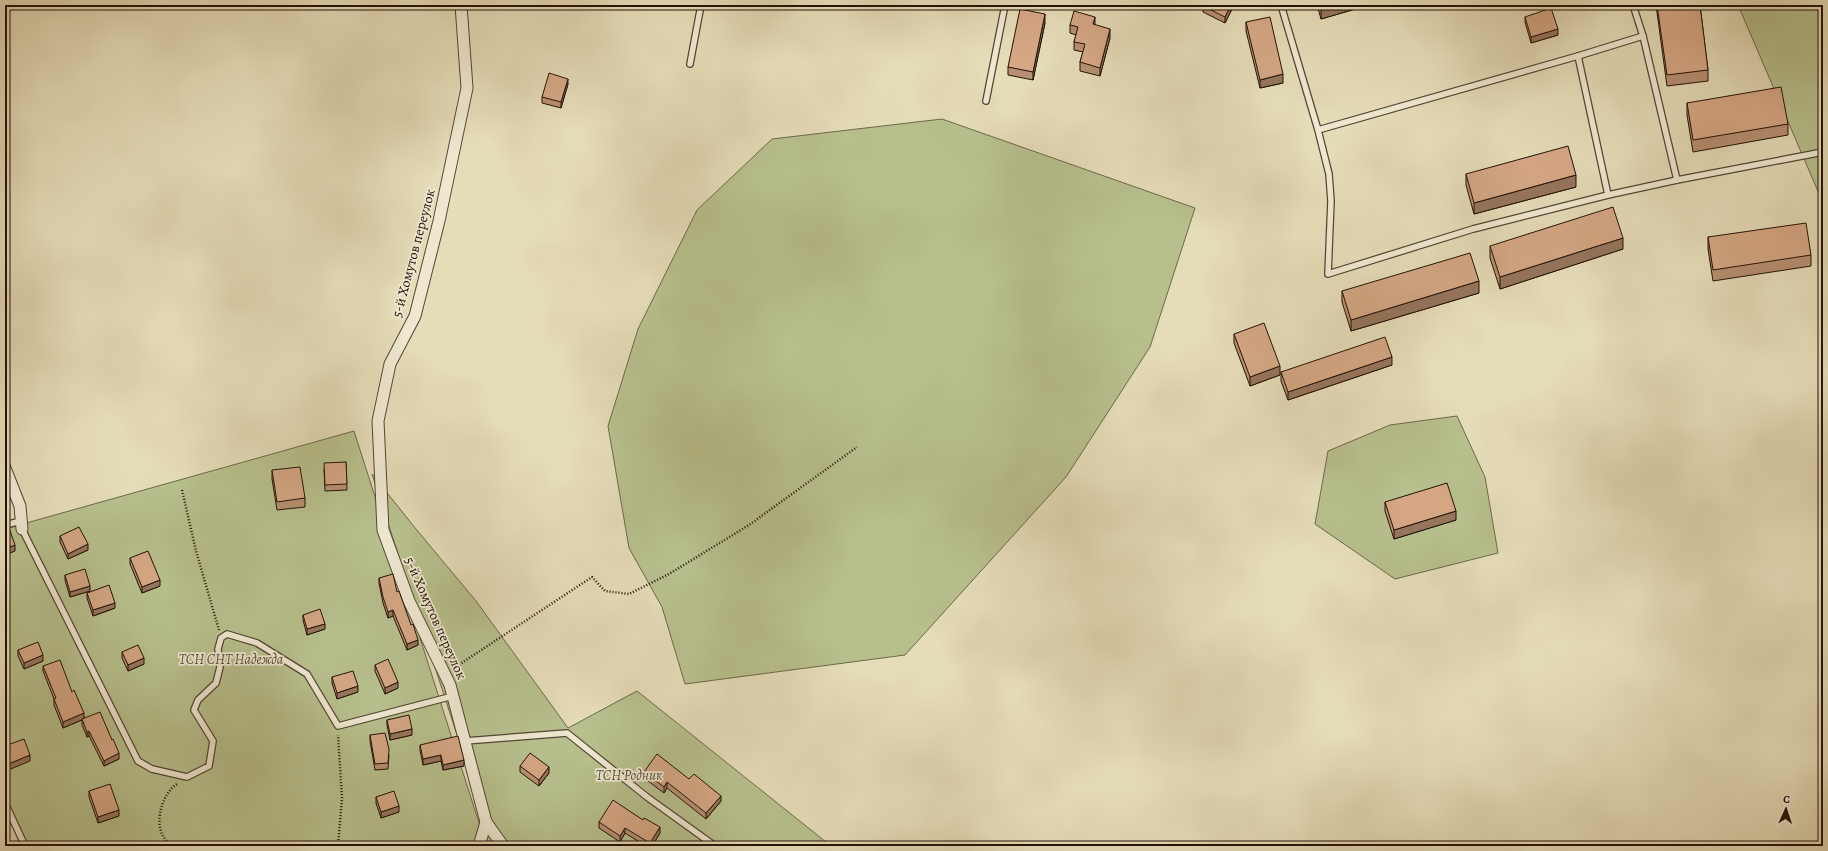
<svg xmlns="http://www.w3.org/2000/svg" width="1828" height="851" font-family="Alegreya,serif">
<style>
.green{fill:#b7c08d;stroke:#6d684a}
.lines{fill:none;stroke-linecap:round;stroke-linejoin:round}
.lane-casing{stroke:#544433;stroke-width:8}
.street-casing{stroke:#544433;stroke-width:13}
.path{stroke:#231107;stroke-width:2.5;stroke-dasharray:1 2;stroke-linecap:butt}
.lane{stroke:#eee8d1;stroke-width:5.5}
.street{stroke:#eee8d1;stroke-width:11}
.wall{fill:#b79072;stroke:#231107}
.shaded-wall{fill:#95755d;stroke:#231107}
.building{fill:#d5a785;stroke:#231107}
.labels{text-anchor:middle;stroke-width:3.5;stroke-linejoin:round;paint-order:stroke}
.street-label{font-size:14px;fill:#231107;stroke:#eee8d1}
.park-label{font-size:14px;font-style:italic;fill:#574e36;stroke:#eee8d1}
</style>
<rect width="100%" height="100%" fill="#e5dcb8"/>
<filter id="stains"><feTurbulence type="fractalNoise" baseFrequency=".005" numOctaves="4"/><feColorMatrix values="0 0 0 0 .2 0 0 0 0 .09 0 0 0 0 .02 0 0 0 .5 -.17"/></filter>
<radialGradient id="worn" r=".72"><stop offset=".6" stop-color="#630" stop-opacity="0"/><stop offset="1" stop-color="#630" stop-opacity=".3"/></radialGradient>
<g class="green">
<path d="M1737,5H1823V203L1741,12Z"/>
<path d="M942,119L1195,208L1150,347L1066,477L905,655L685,684L662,607L629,548L608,426L638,329L697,210L772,139Z"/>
<path d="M1457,416L1485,477L1498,553L1395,579L1315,524L1328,451L1390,425Z"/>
<path d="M354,431L480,826L475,846H27L5,801V529Z"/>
<path d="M372,474L416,529L476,601L568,728L637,691L831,846H484L486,837L459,741Z"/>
</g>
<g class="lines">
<defs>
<g id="lane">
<path d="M1281,5L1318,130L1329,174L1331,201L1328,274L1473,229L1608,195L1578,56L1318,130"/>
<path d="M1643,36L1677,180L1823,152"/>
<path d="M1578,56L1643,36L1633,5"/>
<path d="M690,64L701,5"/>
<path d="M986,101L1005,5"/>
<path d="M1608,195L1677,180"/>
<path d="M5,525L21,521"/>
<path d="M22,529L138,761L152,769L187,777L209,766L213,741L194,710L198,700L216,683L220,667L218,649L221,638L227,634L257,643L307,674L338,726L453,696"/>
<path d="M465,741L567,733L647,797L715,846"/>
<path d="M5,803L25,846"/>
</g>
<g id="street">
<path d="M461,5L467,88L439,221L415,316L390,364L378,421L383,530L409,601L450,685L486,822L503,846"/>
<path d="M5,468L20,506L22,529"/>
<path d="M479,846L486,822"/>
</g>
</defs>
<use href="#lane" class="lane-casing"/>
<use href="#street" class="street-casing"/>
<g class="path">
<path d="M182,490L196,551L219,630"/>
<path d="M454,668L592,577L605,591L629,594L669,574L749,525L857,447"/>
<path d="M170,846C168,843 165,839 163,836C154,820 163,793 177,784"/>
<path d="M338,846L342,798L338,735"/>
</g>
<use href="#lane" class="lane"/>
<use href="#street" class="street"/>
</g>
<g class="wall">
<path d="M1234,5L1225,23L1203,12V6Z"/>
<path d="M1317,5H1369L1321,19Z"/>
<path d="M1656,5H1700L1708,70V81L1667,86Z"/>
<path d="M1525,17L1558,35L1531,43L1525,22Z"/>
<path d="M1246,22L1283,83L1260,88L1246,31Z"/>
<path d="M1045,23L1033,80L1008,75V67Z"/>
<path d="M1070,25H1095L1110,38L1100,76L1080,71V62L1083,52L1074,50V42L1076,35L1070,33Z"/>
<path d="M568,84L561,108L542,103V97Z"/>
<path d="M1687,103L1788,124V135L1693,152L1687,115Z"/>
<path d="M1466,174L1576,187L1474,214L1466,185Z"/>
<path d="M1708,237L1811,255V266L1713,281L1708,249Z"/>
<path d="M1490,246L1623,249L1500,289L1490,258Z"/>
<path d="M1342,291L1479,293L1351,331L1342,302Z"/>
<path d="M1234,334L1280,375L1250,386L1234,343Z"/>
<path d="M1392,365L1288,400L1281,381V372Z"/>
<path d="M346,462L347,490L325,491L324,469Z"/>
<path d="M272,470L305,498V507L277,510L272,479Z"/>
<path d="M1385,502L1456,520L1394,539L1385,511Z"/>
<path d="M60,536L88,550L68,559L60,542Z"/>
<path d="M130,558L160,586L142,593L130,564Z"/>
<path d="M65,575L90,591L70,597L65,580Z"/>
<path d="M379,578L397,592L418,645L407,650L393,616L388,618L383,603L379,583Z"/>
<path d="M87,593L115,608L93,616L87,598Z"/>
<path d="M303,615L325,629L307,635L303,620Z"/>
<path d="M18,650L43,661L24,669L18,656Z"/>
<path d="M122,652L144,664L128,671L122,658Z"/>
<path d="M375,665L398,688L385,694L375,671Z"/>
<path d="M43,666L72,692L84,718L119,759L104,766L89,736L87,737L82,725V720L63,728L54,705V699L43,671Z"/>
<path d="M332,677L358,692L337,699L332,683Z"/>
<path d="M387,720L412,735L390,740L387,725Z"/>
<path d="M370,735L389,755L388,769L375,770L370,741Z"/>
<path d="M420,745L464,766L443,770L441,761L423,765L420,750Z"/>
<path d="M520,766L549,773L539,786L520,772Z"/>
<path d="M644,772L689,779L721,801L706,819L667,788L664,793L644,778Z"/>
<path d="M89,791L119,816L98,823L89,797Z"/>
<path d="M376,797L399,812L381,818L376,803Z"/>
<path d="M599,822L660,833L652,846H646L625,833L620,842L599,828Z"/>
</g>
<g class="shaded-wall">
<path d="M1231,5H1234L1225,23V17Z"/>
<path d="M1331,5H1369L1321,19V8Z"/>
<path d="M1045,14V23L1033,80V72Z"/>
<path d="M1095,17V25L1093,24Z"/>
<path d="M1110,29V38L1100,76V68Z"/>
<path d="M1558,29V35L1531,43V37Z"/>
<path d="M1283,74V83L1260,88V80Z"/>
<path d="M568,79V84L561,108V102Z"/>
<path d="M1576,175V187L1474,214V203Z"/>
<path d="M1623,238V249L1500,289V277Z"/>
<path d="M1479,281V293L1351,331V320Z"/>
<path d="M1392,357V365L1288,400V392Z"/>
<path d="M1280,366V375L1250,386V377Z"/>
<path d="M1456,511V520L1394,539V530Z"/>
<path d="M88,544V550L68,559V554Z"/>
<path d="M15,545V551L5,555V549Z"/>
<path d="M160,580V586L142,593V587Z"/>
<path d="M90,586V591L70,597V592Z"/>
<path d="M115,603V608L93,616V610Z"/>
<path d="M393,610V616L388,618V612Z"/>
<path d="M325,624V629L307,635V629Z"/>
<path d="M418,640V645L407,650V644Z"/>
<path d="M43,655V661L24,669V663Z"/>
<path d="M144,658V664L128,671V665Z"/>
<path d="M398,682V688L385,694V688Z"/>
<path d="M358,686V692L337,699V693Z"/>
<path d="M84,713V719L63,728V722Z"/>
<path d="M412,729V735L390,740V734Z"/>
<path d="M89,731V736L87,737V732Z"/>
<path d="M119,753V759L104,766V761Z"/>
<path d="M30,755V761L6,771V765Z"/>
<path d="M441,755V761L423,765V759Z"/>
<path d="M464,760V766L443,770V765Z"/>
<path d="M549,767V773L539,786V780Z"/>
<path d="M667,782V788L664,793V787Z"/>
<path d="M721,796V801L706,819V813Z"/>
<path d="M399,806V812L381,818V812Z"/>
<path d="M119,810V816L98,823V817Z"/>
<path d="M660,827V833L652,846H650V843Z"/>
<path d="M625,828V833L620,842V836Z"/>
</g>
<g class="building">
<path d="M1203,5H1231L1225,17L1203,6Z"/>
<path d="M1320,5H1331L1321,8Z"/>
<path d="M1657,5H1700L1708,70L1667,75Z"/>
<path d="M1551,8L1558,29L1531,37L1525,17Z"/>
<path d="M1020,9L1045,14L1033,72L1008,67Z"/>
<path d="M1074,11L1095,17L1093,24L1110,29L1100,68L1080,62L1085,44L1074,42L1078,27L1070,25Z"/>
<path d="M1270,17L1283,74L1260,80L1246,22Z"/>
<path d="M549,73L568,79L561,102L542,97Z"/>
<path d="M1781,87L1788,124L1693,140L1687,103Z"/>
<path d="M1568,146L1576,175L1474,203L1466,174Z"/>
<path d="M1613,207L1623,238L1500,277L1490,246Z"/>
<path d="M1806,223L1811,255L1713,270L1708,237Z"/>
<path d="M1470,253L1479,281L1351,320L1342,291Z"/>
<path d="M1264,323L1280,366L1250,377L1234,334Z"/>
<path d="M1385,337L1392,357L1288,392L1281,372Z"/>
<path d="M346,462L347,484L325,485L324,463Z"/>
<path d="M300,467L305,498L277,502L272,470Z"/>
<path d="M1447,483L1456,511L1394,530L1385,502Z"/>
<path d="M79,527L88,544L68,554L60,536Z"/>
<path d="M9,528L15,545L5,549V530Z"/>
<path d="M148,551L160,580L142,587L130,558Z"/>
<path d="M85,569L90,586L70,592L65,575Z"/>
<path d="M393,574L397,592L399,591L411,625L413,624L418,640L407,644L393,610L388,612L383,597L379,578Z"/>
<path d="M109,585L115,603L93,610L87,593Z"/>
<path d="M320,609L325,624L307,629L303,615Z"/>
<path d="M38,642L43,655L24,663L18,650Z"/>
<path d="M138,645L144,658L128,665L122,652Z"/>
<path d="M388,659L398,682L385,688L375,665Z"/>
<path d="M60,660L72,692L74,690L84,713L63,722L54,699L56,698L43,666Z"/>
<path d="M353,671L358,686L337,693L332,677Z"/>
<path d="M100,712L112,740L113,739L119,753L104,761L89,731L87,732L82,719Z"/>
<path d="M409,715L412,729L390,734L387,720Z"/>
<path d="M385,733L389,749L388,763L375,764L370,735Z"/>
<path d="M458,736L464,760L443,765L441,755L423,759L420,745Z"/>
<path d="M24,739L30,755L6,765L5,763V746Z"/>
<path d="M530,753L549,767L539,780L520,766Z"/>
<path d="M657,754L689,779L694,774L721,796L706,813L667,782L664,787L644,772Z"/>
<path d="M110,784L119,810L98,817L89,791Z"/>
<path d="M394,791L399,806L381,812L376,797Z"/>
<path d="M613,800L643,820L644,818L660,827L650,843L625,828L620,836L599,822Z"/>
<path d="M778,841L785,846H774Z"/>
</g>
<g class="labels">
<g class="street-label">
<text transform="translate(413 253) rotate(-75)" y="5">5-й Хомутов переулок</text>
<text transform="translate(436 618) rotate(66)" y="5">5-й Хомутов переулок</text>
</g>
<g class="park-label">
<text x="231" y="664">ТСН СНТ Надежда</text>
<text x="629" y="780">ТСН Родник</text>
</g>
</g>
<rect width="1828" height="851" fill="none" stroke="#e5dcb8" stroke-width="20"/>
<rect x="6" y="6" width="1816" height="839" fill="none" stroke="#231107" stroke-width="2"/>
<rect x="10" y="10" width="1808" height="831" fill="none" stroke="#231107"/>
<g transform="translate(1786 809) rotate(3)" stroke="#eee8d1" stroke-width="3" paint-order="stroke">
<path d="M0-3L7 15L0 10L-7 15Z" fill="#231107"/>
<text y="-6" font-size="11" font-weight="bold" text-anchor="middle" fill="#231107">С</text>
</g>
<rect width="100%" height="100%" filter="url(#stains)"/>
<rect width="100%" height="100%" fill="url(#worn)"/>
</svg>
